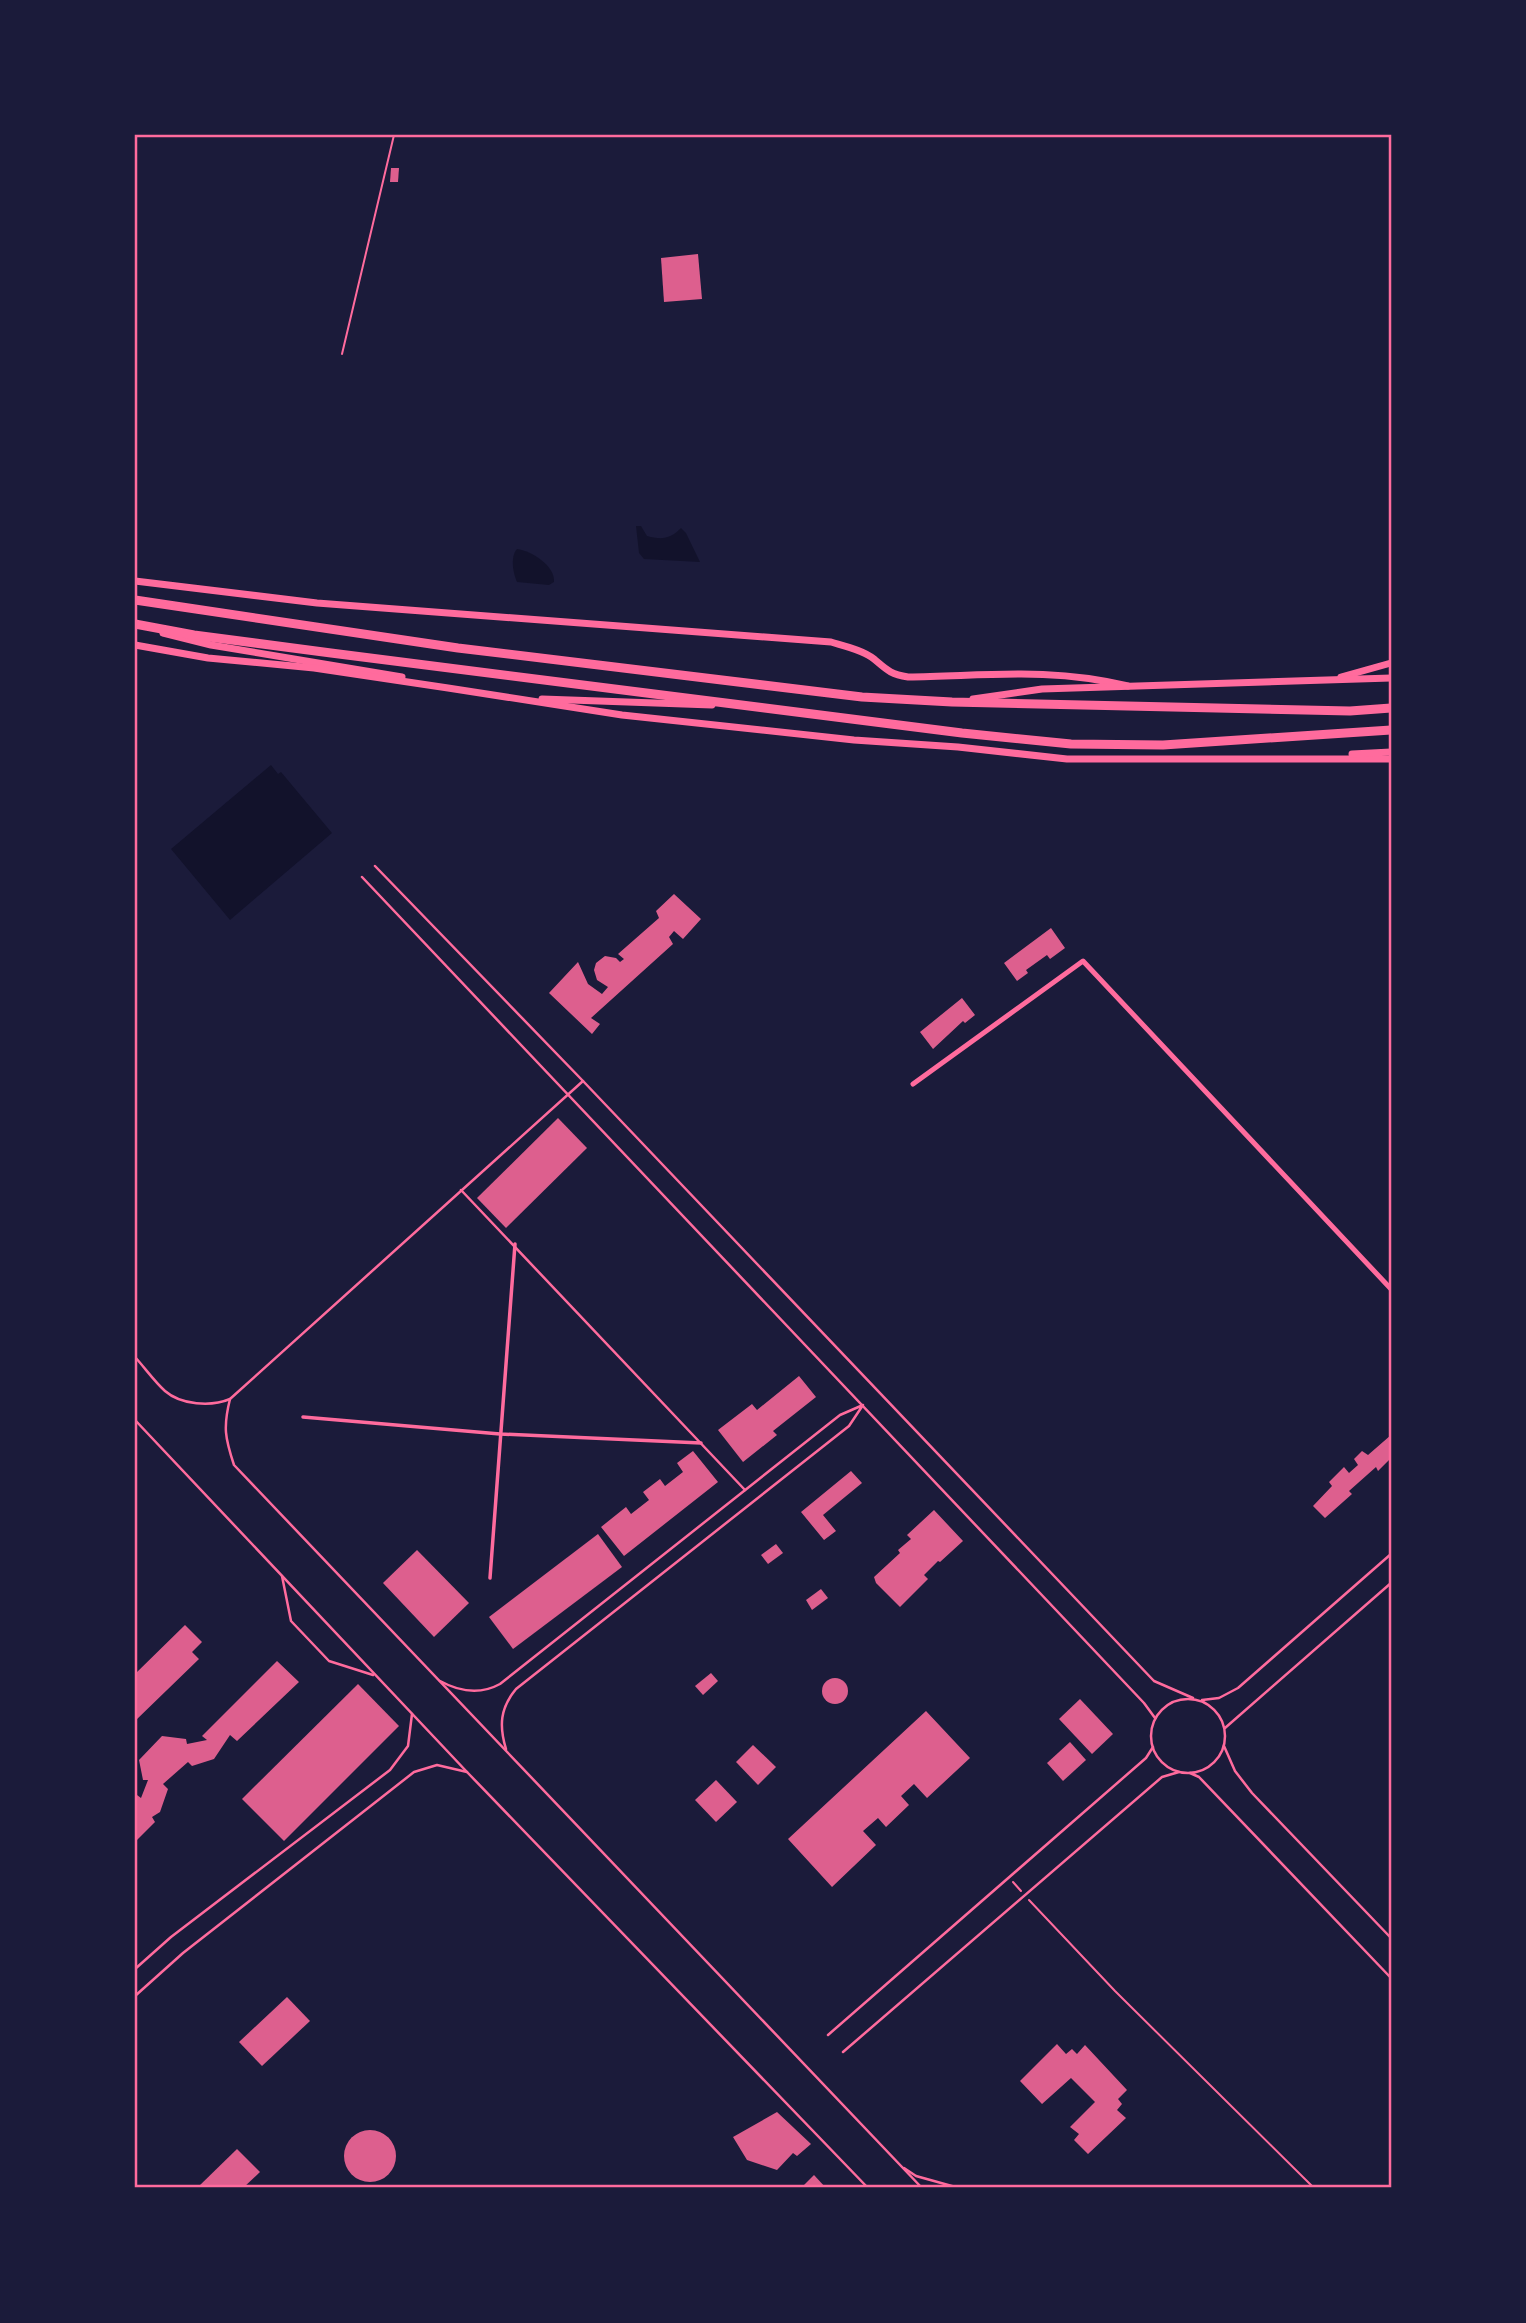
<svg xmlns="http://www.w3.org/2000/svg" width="1526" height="2323" font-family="'Open Sans',sans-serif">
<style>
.water{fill:#12122b}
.building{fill:#dd5f8e}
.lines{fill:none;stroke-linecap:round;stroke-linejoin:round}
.path{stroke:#ff6b9d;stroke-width:2}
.service{stroke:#ff6b9d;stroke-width:2.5}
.pedestrian{stroke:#ff6b9d;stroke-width:3.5}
.minor{stroke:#ff6b9d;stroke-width:5}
.secondary{stroke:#ff6b9d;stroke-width:7}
.trunk{stroke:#ff6b9d;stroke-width:9}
.neatline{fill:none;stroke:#ff6b9d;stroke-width:2.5}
</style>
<rect width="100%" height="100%" fill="#1b1b3a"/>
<g class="water">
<path d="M636,526H641L647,536C662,540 670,539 681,528L686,533L700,562L644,559L639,553Z"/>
<path d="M517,549C531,551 555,565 554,582L549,585L517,582C513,573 510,557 517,549Z"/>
<path d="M271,765L278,774L281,772L332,833L230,920L171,849Z"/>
</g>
<g class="building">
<path d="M391,168H399L398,182H390Z"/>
<path d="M698,254L702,299L664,302L661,258Z"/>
<path d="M674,894L701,919L683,939L674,931L669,937L673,944L591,1018L600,1024L592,1034L549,993L578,962L588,984L602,994L608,987L597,980L594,970L596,963L605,956L616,958L620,962L624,959L618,954L659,918L656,911Z"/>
<path d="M1051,928L1065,948L1050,959L1047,955L1026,970L1028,973L1017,981L1004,963Z"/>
<path d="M962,998L975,1015L965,1023L963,1021L933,1049L920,1032Z"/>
<path d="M558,1118L587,1148L506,1228L477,1198Z"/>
<path d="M799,1376L816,1397L773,1431L777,1435L743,1462L718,1430L752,1404L757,1410Z"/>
<path d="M1391,1435V1458L1378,1471L1376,1467L1349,1491L1352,1494L1325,1518L1313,1506L1332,1486L1329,1482L1344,1467L1349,1473L1358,1465L1354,1459L1362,1451L1368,1455Z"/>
<path d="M693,1451L718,1482L624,1556L601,1527L626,1507L631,1514L649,1500L643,1492L660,1479L665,1486L683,1472L677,1463Z"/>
<path d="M851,1471L862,1483L823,1515L836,1531L824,1540L801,1512Z"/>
<path d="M934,1510L963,1541L940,1562L938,1561L924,1575L928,1579L900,1607L876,1583L874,1577L900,1553L898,1550L911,1539L907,1535Z"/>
<path d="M598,1534L622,1567L513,1649L489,1617Z"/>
<path d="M776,1544L783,1553L768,1564L761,1555Z"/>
<path d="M417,1550L469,1603L434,1637L383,1583Z"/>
<path d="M821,1589L828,1598L812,1610L806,1600Z"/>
<path d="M185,1625L202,1642L192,1652L199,1659L135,1721V1674Z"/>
<path d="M277,1661L299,1682L237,1741L230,1735L214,1759L192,1766L188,1762L163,1784L168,1789L160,1812L152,1817L155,1822L135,1842V1797L137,1795L141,1798L148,1780H143L139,1760L162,1736L186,1739L187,1744L207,1740L202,1736Z"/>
<path d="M711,1673L718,1681L703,1695L695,1686Z"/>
<circle cx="835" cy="1691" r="13"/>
<path d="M358,1684L399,1726L284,1841L242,1799Z"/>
<path d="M1080,1699L1113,1734L1092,1754L1059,1719Z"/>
<path d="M926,1711L970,1758L927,1798L914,1784L901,1796L909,1805L886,1827L878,1818L863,1831L876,1845L832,1887L788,1839Z"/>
<path d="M1070,1742L1086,1760L1063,1781L1047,1763Z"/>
<path d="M753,1745L776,1767L758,1785L736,1762Z"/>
<path d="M716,1780L737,1802L716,1822L695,1800Z"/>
<path d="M287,1997L310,2021L262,2066L239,2042Z"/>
<path d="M1057,2044L1066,2054L1072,2049L1077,2054L1085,2045L1127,2090L1118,2099L1122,2104L1117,2110L1126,2118L1088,2154L1074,2140L1079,2134L1070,2127L1095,2102L1071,2078L1042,2104L1020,2081Z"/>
<path d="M777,2112L811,2144L797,2156L793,2153L777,2170L747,2160L733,2137Z"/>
<circle cx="370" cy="2156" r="26"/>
<path d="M237,2149L260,2172L243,2188H197Z"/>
<path d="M814,2175L826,2188H805L803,2186Z"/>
</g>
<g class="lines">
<g class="path">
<path d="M342,354L394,135"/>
<path d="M1013,1882L1021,1891"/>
<path d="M1029,1900L1115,1991L1314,2188"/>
</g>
<g class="service">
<path d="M375,866L583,1081L1154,1681L1193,1698"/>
<path d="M362,877L1144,1703L1155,1718"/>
<path d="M461,1190L745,1490"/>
<path d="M135,1357C145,1368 154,1381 165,1391C181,1405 211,1407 230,1399L583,1081"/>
<path d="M230,1399C223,1427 225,1438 234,1465L922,2188"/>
<path d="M135,1420L467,1772L868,2188"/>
<path d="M282,1576L291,1621L329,1661L373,1675"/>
<path d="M440,1681C460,1692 480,1695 500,1684L840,1415L863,1405L849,1426L516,1689C500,1708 499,1726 506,1749"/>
<circle cx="1188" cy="1736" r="37"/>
<path d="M1202,1700L1219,1698L1238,1688L1391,1554"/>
<path d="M1225,1728L1391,1583"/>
<path d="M1224,1746L1235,1771L1252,1793L1391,1938"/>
<path d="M1190,1773L1199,1777L1391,1978"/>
<path d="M135,1969L171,1937L390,1770L408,1746L412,1714"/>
<path d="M135,1996L183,1953L414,1772L437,1765L467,1772"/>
<path d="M828,2035L1146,1758L1153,1747"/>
<path d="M843,2052L1162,1777L1179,1772"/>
<path d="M904,2168L916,2176L959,2188"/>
</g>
<g class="pedestrian">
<path d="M303,1417L500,1434L701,1443"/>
<path d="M490,1578L515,1244"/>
</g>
<path class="minor" d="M913,1084L1083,961L1391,1289"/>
<g class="secondary">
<path d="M135,581L317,603L831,642C844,646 863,650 874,659C887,670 890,674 908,677C987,676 1050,667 1128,686"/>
<path d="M163,633L211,645L402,677"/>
<path d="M135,645L208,658L314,668L448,688L622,715L854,740L958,747L1067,759H1391"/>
<path d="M1341,677L1391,663"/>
<path d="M542,699L712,705"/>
<path d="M973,699L1042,689L1391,678"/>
<path d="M1352,754L1391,752"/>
</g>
<g class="trunk">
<path d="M135,600L458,648L862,697L952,702L1350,711L1391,708"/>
<path d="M135,624L194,635L331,653L962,733L1071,744L1163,745L1391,730"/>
</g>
</g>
<rect width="1526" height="2323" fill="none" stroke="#1b1b3a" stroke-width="273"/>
<rect x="136" y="136" width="1254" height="2050" class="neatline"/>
</svg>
